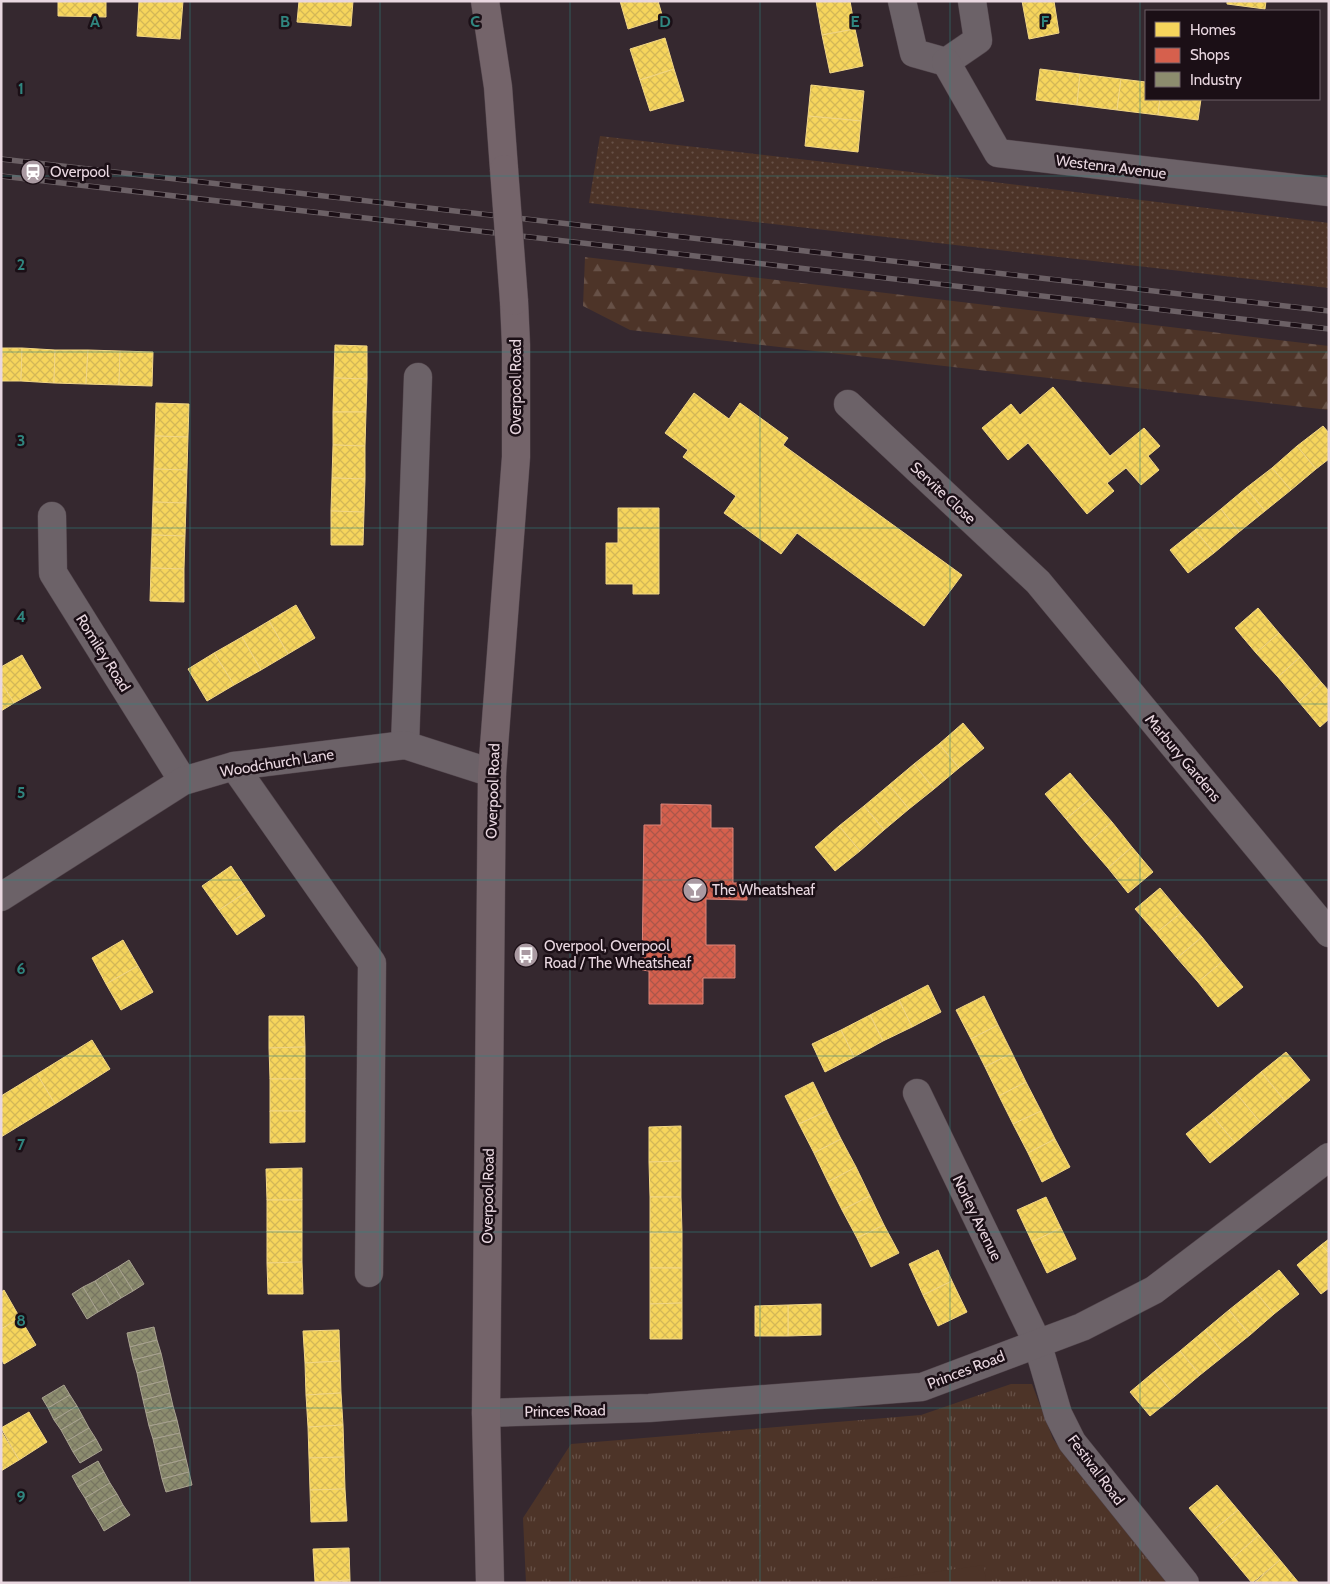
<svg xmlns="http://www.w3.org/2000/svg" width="1330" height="1584" font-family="Cabin,sans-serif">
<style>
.grass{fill:url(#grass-dots)}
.forest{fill:url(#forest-firs)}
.park{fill:url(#park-tufts)}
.garden{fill:#4d3428}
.homes{fill:url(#homes-cross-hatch);stroke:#f2d684}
.shops{fill:url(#shops-cross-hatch);stroke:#dc8479}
.industry{fill:url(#industry-cross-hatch);stroke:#a8a290}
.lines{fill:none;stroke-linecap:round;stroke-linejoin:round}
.minor-casing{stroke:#51444b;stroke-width:29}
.major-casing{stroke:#51444b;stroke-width:29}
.minor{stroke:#6c6268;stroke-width:28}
.major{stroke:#74646a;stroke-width:28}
.rail-casing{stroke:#6c6166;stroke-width:5.5}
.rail{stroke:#1b0f16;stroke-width:4;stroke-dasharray:11;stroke-linecap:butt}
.major-bridge-casing{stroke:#51444b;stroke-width:29;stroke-linecap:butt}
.major-bridge{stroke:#74646a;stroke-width:28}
.grid{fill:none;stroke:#30857f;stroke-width:1;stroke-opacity:0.55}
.labels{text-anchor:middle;stroke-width:5;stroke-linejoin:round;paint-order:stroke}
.street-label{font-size:15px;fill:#e9d7e0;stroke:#1b0f16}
.poi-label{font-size:15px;fill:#e9d7e0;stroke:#1b0f16;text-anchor:start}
.grid-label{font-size:16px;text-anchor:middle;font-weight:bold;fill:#30857f;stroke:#1b0f16;stroke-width:5;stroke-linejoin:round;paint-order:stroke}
</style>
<defs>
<pattern id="grass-dots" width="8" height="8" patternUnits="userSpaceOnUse" patternTransform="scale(1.25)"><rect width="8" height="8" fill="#4d3428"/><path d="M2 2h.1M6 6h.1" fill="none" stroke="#675147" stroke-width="1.8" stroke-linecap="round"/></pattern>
<pattern id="forest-firs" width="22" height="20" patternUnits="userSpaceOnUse" patternTransform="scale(1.25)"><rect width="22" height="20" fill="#4d3428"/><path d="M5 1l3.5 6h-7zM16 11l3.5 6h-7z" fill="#675147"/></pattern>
<pattern id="park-tufts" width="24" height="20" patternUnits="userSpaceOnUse" patternTransform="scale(1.25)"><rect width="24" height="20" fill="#4d3428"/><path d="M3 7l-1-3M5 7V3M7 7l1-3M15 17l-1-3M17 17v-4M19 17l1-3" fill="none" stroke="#675147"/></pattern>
<pattern id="homes-cross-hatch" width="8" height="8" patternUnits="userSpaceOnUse" patternTransform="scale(1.25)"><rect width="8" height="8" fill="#f6d55c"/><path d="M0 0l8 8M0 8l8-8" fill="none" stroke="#d3b757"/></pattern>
<pattern id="shops-cross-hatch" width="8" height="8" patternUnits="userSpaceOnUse" patternTransform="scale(1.25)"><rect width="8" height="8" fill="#d6604d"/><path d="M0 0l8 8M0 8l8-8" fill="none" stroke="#ab564a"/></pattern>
<pattern id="industry-cross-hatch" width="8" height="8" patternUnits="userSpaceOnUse" patternTransform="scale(1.25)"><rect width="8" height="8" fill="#8c8c6e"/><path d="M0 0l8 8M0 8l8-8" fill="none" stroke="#777561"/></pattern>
</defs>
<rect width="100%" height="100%" fill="#35282f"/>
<path class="grass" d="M600,136L878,168L1329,223V288L589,203Z"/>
<path class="forest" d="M585,257L1329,346V410L630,330L583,306Z"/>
<path class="park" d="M1011,1384H1032L1053,1439L1167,1583H526L523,1518L571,1444L921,1415Z"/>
<path class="garden" d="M984,1565L986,1583H857Z"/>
<g class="homes">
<path d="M58,1H106V17L58,16Z"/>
<path d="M139,1H183L180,39L137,36Z"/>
<path d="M299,1H353L351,26L297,22Z"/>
<path d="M620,1H658L663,18L628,29Z"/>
<path d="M816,1H850L855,29L822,35Z"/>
<path d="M1022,1H1054L1059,33L1029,39Z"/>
<path d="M1227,1H1266L1265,9L1227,4Z"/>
<path d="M855,29L863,66L830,73L822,35Z"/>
<path d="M665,38L674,69L640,80L630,49Z"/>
<path d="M674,69L684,101L650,111L640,80Z"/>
<path d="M1040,69L1080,74L1077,105L1036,100Z"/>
<path d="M1080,74L1121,79L1117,110L1077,105Z"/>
<path d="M1121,79L1146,82V99H1160L1158,115L1117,110Z"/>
<path d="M811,85L864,91L861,121L808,116Z"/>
<path d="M1160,99H1201L1198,120L1158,115Z"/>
<path d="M808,116L861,121L858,152L805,146Z"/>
<path d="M335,345L367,346V379L334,378Z"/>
<path d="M1,348H22L21,381H1Z"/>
<path d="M22,348L55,350L54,383L21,381Z"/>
<path d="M55,350H88L86,384L54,383Z"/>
<path d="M88,350L120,351L119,385L86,384Z"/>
<path d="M120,351L153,352L152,386L119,385Z"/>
<path d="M334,378L367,379L366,412H333Z"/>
<path d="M1053,387L1110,456L1144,428L1160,446L1148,456L1159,470L1141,485L1126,468L1107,483L1114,491L1087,514L1028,443L1008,460L982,428L1011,404L1020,415Z"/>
<path d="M694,393L729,419L740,403L788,438L783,445L962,575L924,626L797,533L781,554L724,513L736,496L683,457L688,450L665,433Z"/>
<path d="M156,403L189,404L188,437L155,436Z"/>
<path d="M333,412H366L365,446L333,445Z"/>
<path d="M1323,426L1329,433V459L1316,469L1297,446Z"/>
<path d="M155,436L188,437L187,470L154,469Z"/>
<path d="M333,445L365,446V479L332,478Z"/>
<path d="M1297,446L1316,469L1291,490L1272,468Z"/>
<path d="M1272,468L1291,490L1265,511L1246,488Z"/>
<path d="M154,469L187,470L186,503L153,502Z"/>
<path d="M332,478L365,479L364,512L331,511Z"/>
<path d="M1246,488L1265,511L1239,532L1221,509Z"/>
<path d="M153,502L186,503L185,536L152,535Z"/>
<path d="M618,508H659V594H633V584H606V543H618Z"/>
<path d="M1221,509L1239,532L1214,553L1195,530Z"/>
<path d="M331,511L364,512L363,545H331Z"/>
<path d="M1195,530L1214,553L1188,573L1170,550Z"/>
<path d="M152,535L185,536L184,569L151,568Z"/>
<path d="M151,568L184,569V602L150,601Z"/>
<path d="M296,605L315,638L288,654L269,621Z"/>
<path d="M1258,608L1279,633L1256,653L1235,628Z"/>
<path d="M269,621L288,654L261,670L242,637Z"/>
<path d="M1279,633L1300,657L1278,677L1256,653Z"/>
<path d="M242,637L261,670L234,685L214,653Z"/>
<path d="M214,653L234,685L207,701L188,669Z"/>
<path d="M22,655L41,688L14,703L1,682V667Z"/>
<path d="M1300,657L1321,682L1299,702L1278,677Z"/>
<path d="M1,682L14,703L1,711Z"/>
<path d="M1321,682L1329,691V719L1320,727L1299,702Z"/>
<path d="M963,723L984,748L959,768L939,744Z"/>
<path d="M939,744L959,768L934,789L914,764Z"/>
<path d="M914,764L934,789L909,809L889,785Z"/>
<path d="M1070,773L1091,798L1066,819L1045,794Z"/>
<path d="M889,785L909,809L884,830L864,806Z"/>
<path d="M1091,798L1112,822L1087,844L1066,819Z"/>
<path d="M864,806L884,830L860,851L839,826Z"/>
<path d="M1112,822L1132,847L1108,868L1087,844Z"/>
<path d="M839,826L860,851L835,871L815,847Z"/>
<path d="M1132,847L1153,872L1128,893L1108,868Z"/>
<path d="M231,866L248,891L219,910L202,886Z"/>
<path d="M1160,888L1181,913L1156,933L1135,909Z"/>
<path d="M248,891L265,916L237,935L219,910Z"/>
<path d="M1181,913L1202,937L1177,958L1156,933Z"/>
<path d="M1202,937L1222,962L1198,982L1177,958Z"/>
<path d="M123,940L138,966L106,984L92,958Z"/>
<path d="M1222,962L1243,987L1218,1007L1198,982Z"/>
<path d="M138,966L153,992L121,1010L106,984Z"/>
<path d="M928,985L941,1012L912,1027L899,1000Z"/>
<path d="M984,996L998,1025L971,1039L956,1010Z"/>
<path d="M899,1000L912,1027L883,1041L870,1015Z"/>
<path d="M870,1015L883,1041L854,1057L841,1030Z"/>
<path d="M269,1016H304L305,1047L269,1048Z"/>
<path d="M998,1025L1012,1053L985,1067L971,1039Z"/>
<path d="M841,1030L854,1057L825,1072L812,1044Z"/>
<path d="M92,1040L110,1069L55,1104L37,1074Z"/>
<path d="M305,1047V1079H270L269,1048Z"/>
<path d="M1286,1052L1310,1080L1285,1101L1261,1072Z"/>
<path d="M1012,1053L1026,1082L999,1096L985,1067Z"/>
<path d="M1261,1072L1285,1101L1260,1122L1236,1093Z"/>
<path d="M37,1074L55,1104L1,1137V1096Z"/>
<rect x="270" y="1079" width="35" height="32"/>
<path d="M813,1082L827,1111L799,1124L785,1096Z"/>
<path d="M1026,1082L1041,1111L1013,1124L999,1096Z"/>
<path d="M1236,1093L1260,1122L1235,1143L1211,1114Z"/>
<path d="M270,1111H305V1142L270,1143Z"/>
<path d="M827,1111L841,1139L814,1153L799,1124Z"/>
<path d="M1041,1111L1055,1139L1028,1153L1013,1124Z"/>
<path d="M1211,1114L1235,1143L1210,1163L1186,1134Z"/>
<path d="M681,1126V1161L649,1162V1127Z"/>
<path d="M841,1139L856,1167L828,1182L814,1153Z"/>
<path d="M1055,1139L1070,1167L1042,1182L1028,1153Z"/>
<path d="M681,1161V1197H650L649,1162Z"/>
<path d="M856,1167L870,1196L842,1210L828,1182Z"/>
<path d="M302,1168V1200H267L266,1169Z"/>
<path d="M870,1196L884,1225L857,1238L842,1210Z"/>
<path d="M650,1197H681L682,1232L650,1233Z"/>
<path d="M1046,1197L1061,1228L1032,1242L1017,1210Z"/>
<rect x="267" y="1200" width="35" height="31"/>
<path d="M884,1225L899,1253L871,1267L857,1238Z"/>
<path d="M1061,1228L1076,1259L1047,1273L1032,1242Z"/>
<path d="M267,1231H302V1262L267,1263Z"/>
<path d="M682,1232V1268H650V1233Z"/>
<path d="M1329,1239V1253L1321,1245Z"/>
<path d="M1321,1245L1329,1253V1288L1321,1294L1297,1265Z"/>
<path d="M938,1250L952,1281L923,1295L909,1264Z"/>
<path d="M302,1262L303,1294H268L267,1263Z"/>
<path d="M650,1268H682V1303L650,1304Z"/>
<path d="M1279,1270L1299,1294L1274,1314L1254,1290Z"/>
<path d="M952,1281L967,1312L938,1326L923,1295Z"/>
<path d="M4,1290L20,1318L1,1329V1292Z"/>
<path d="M1254,1290L1274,1314L1250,1335L1229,1310Z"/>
<path d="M682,1303V1339H650V1304Z"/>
<path d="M821,1304V1335L788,1336V1305Z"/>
<path d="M788,1305V1336H755V1306Z"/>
<path d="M1229,1310L1250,1335L1225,1355L1205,1330Z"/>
<path d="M20,1318L36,1345L4,1364L1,1358V1329Z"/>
<path d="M339,1330L340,1361L305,1363L303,1331Z"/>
<path d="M1205,1330L1225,1355L1200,1375L1180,1351Z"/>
<path d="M1180,1351L1200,1375L1175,1396L1155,1371Z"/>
<path d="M340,1361L341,1393L306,1395L305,1363Z"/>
<path d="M1155,1371L1175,1396L1150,1416L1130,1392Z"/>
<path d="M341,1393L343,1425L308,1427L306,1395Z"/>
<path d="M29,1412L47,1442L19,1460L1,1428Z"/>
<path d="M343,1425L344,1457L309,1458L308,1427Z"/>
<path d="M1,1431L19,1460L1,1471Z"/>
<path d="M344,1457L345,1489L310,1490L309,1458Z"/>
<path d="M1217,1485L1238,1510L1210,1533L1189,1508Z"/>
<path d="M345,1489L347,1521L311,1522L310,1490Z"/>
<path d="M1238,1510L1259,1535L1232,1559L1210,1533Z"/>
<path d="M1259,1535L1280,1560L1252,1583L1232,1559Z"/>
<path d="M349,1548L350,1580L315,1582L313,1549Z"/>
<path d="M1280,1560L1299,1583H1254Z"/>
<path d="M350,1580V1583H315V1582Z"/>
</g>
<path class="shops" d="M661,804L711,805V828H733V883H747V900L706,899V945H735V978H703V1004H649V971L642,970L644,825H661Z"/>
<g class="industry">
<path d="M129,1260L144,1284L133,1291L118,1267Z"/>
<path d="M118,1267L133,1291L121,1298L106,1274Z"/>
<path d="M106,1274L121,1298L110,1305L95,1281Z"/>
<path d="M95,1281L110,1305L98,1312L83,1287Z"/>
<path d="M83,1287L98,1312L87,1319L72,1294Z"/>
<path d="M154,1327L157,1340L130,1347L127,1333Z"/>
<path d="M157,1340L161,1353L133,1360L130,1347Z"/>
<path d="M161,1353L164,1366L137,1373L133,1360Z"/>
<path d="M164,1366L167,1380L140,1387L137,1373Z"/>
<path d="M167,1380L170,1393L143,1400L140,1387Z"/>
<path d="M64,1385L70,1395L48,1408L42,1398Z"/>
<path d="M170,1393L173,1406L146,1413L143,1400Z"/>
<path d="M70,1395L77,1406L54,1420L48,1408Z"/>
<path d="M77,1406L83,1417L61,1430L54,1420Z"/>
<path d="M173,1406L177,1420L149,1426L146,1413Z"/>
<path d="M83,1417L89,1428L67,1441L61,1430Z"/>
<path d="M177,1420L180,1433L153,1439L149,1426Z"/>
<path d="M89,1428L96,1439L73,1452L67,1441Z"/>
<path d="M180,1433L183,1446L156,1452L153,1439Z"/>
<path d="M96,1439L102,1450L80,1463L73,1452Z"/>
<path d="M183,1446L186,1459L159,1466L156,1452Z"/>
<path d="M186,1459L189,1472L162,1479L159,1466Z"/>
<path d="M98,1461L104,1472L78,1487L72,1476Z"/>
<path d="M104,1472L110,1483L85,1498L78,1487Z"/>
<path d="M189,1472L192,1485L166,1492L162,1479Z"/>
<path d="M110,1483L117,1494L91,1509L85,1498Z"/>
<path d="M117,1494L123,1505L98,1520L91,1509Z"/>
<path d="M123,1505L130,1515L104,1531L98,1520Z"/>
</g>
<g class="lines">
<defs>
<g id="minor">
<path d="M902,1L914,53L946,62L978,40L972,1"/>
<path d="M946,62L998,153L1329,192"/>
<path d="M848,404L1038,582L1329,933"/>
<path d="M52,516L53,573L183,781"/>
<path d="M405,745L418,377"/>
<path d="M234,766L372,963L369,1273"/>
<path d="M1,897L183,781L234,766L405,745L492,773"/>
<path d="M917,1093L1037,1342L1058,1414L1072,1442L1185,1583"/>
<path d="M486,1413L649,1408L922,1387L1082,1327L1154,1290L1329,1157"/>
</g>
<g id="major">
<path d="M485,1L498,87L504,169"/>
<path d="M490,1583L486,1413L492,773L516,457V345L514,301"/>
</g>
</defs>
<use href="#minor" class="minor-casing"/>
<use href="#major" class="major-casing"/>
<use href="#minor" class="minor"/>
<use href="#major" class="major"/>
<defs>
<g id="rail">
<path d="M1,159L1329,311"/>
<path d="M1,176L1329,329"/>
</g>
</defs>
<use href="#rail" class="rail-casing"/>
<use href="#rail" class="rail"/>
<defs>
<path id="major-bridge" d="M504,169L514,301"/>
</defs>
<use href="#major-bridge" class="major-bridge-casing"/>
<use href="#major-bridge" class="major-bridge"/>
</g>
<path class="grid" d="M190,1V1583M380,1V1583M570,1V1583M760,1V1583M950,1V1583M1140,1V1583M1,176H1329M1,352H1329M1,528H1329M1,704H1329M1,880H1329M1,1056H1329M1,1232H1329M1,1408H1329"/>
<defs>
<symbol id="station-disc" viewBox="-11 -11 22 22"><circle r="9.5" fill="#aa9aa2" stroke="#1b0f16"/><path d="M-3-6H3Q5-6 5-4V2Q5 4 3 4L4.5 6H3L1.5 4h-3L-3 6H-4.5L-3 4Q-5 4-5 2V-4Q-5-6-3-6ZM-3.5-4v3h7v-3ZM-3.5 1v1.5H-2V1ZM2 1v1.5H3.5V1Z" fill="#fff"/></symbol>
<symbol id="bar-disc" viewBox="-11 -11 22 22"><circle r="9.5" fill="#aa9aa2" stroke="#1b0f16"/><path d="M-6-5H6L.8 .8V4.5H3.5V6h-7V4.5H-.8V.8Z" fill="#fff"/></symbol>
<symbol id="bus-disc" viewBox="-11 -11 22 22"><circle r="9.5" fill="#aa9aa2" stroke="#1b0f16"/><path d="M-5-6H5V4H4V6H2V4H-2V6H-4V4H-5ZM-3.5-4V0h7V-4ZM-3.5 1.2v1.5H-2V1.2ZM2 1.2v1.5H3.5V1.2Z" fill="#fff"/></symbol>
</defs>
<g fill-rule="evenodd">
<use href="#station-disc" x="19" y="158" width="28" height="28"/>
<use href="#bar-disc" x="681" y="876" width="28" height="28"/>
<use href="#bus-disc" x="512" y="941" width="28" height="28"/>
</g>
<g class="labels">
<g class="street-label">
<text transform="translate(1111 167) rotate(7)" y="5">Westenra Avenue</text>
<text transform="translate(516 387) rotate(-90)" y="5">Overpool Road</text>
<text transform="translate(943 493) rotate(43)" y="5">Servite Close</text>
<text transform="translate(103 653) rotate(58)" y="5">Romiley Road</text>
<text transform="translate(1183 758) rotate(50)" y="5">Marbury Gardens</text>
<text transform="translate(277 763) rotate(-9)" y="5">Woodchurch Lane</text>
<text transform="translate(493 791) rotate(-88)" y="5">Overpool Road</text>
<text transform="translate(488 1196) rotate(-89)" y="5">Overpool Road</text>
<text transform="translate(977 1218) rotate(64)" y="5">Norley Avenue</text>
<text transform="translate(966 1370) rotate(-21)" y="5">Princes Road</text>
<text transform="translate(565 1411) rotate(-1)" y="5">Princes Road</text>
<text transform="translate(1096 1470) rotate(53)" y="5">Festival Road</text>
</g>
<g class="poi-label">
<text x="50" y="177">Overpool</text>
<text x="712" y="895">The Wheatsheaf</text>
<text x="544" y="951">Overpool, Overpool<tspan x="544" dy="17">Road / The Wheatsheaf</tspan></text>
</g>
</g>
<g class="grid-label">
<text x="95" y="27">A</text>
<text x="285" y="27">B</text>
<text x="475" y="27">C</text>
<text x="665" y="27">D</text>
<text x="855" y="27">E</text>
<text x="1045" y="27">F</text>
<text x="21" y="94">1</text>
<text x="21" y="270">2</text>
<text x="21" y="446">3</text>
<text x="21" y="622">4</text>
<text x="21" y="798">5</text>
<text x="21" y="974">6</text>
<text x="21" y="1150">7</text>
<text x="21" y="1326">8</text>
<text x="21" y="1502">9</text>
</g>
<rect width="1330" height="1584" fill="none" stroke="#e9d7e0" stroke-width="5"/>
<rect x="1145" y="10" width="175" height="90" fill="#1b0f16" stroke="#6d5f67"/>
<rect x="1155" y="22" width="25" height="15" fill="#f6d55c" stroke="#6d5f67"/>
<text x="1190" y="35" font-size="15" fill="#e9d7e0">Homes</text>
<rect x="1155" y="48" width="25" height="15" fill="#d6604d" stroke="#6d5f67"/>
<text x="1190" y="60" font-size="15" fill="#e9d7e0">Shops</text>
<rect x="1155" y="72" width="25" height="15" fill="#8c8c6e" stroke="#6d5f67"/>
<text x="1190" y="85" font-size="15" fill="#e9d7e0">Industry</text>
</svg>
